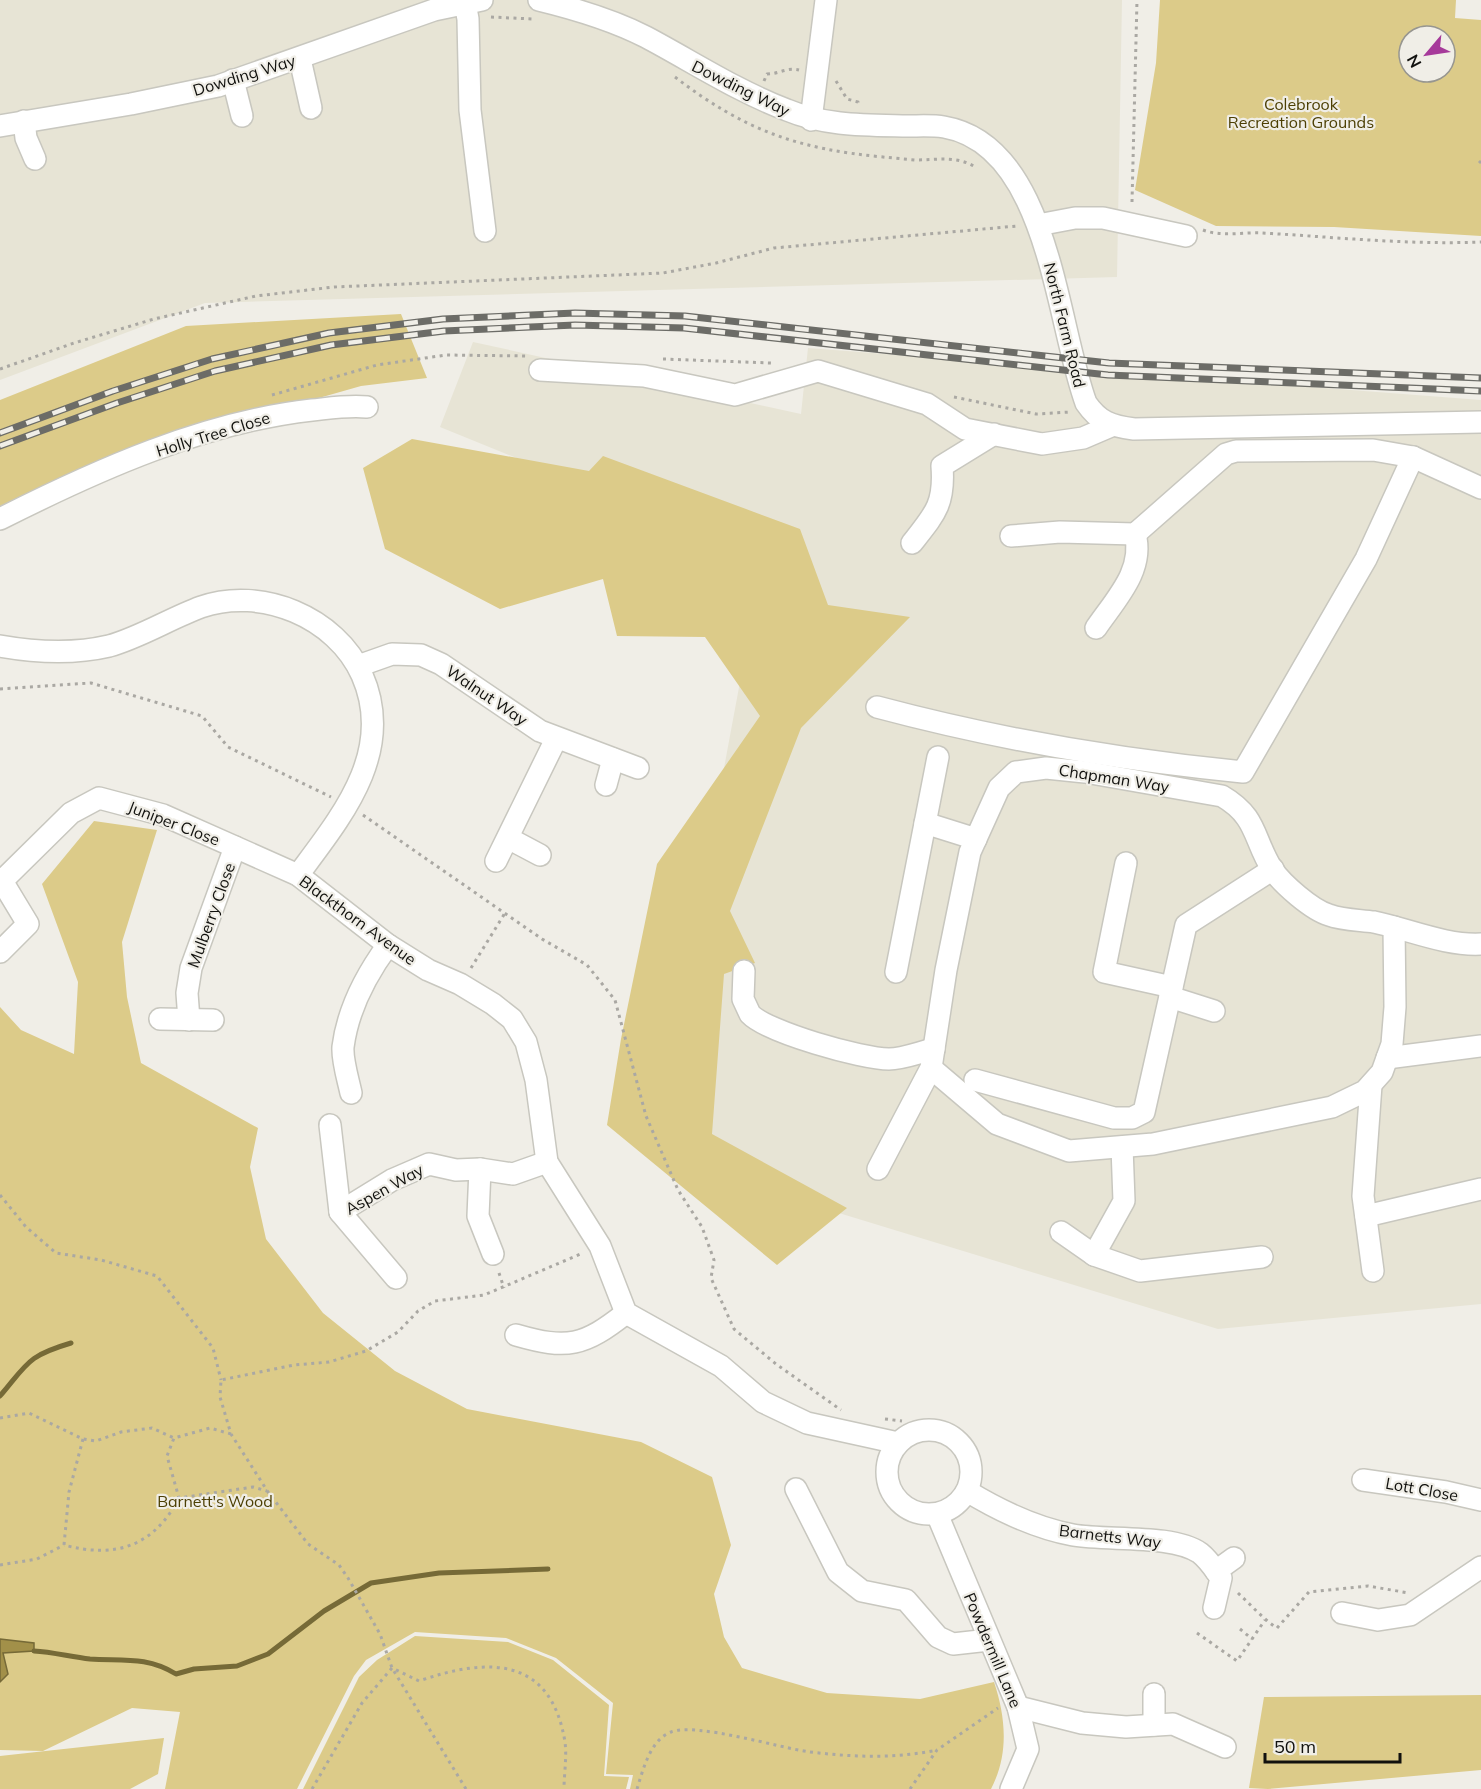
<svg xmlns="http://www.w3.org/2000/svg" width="1481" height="1789" font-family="Mulish,sans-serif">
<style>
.built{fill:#e7e4d5}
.green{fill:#dccb89;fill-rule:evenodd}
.water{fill:#a29049;stroke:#766a37;stroke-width:1.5}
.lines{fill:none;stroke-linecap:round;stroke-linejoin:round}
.stream{stroke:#766a37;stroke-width:5}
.minor-casing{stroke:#c8c7bf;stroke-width:24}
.path{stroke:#aaa8a3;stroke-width:3;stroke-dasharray:3 4.5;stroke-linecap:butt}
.minor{stroke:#fff;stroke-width:21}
.rail-casing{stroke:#6c6c67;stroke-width:7}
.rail{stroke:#f0eee7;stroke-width:4.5;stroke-dasharray:14;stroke-linecap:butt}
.labels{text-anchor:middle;stroke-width:4.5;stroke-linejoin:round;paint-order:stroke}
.street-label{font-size:16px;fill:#11110e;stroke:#f0eee7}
.park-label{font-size:16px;fill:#4c3f03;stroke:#f0eee7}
</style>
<rect width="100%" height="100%" fill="#f0eee7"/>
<g class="built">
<path d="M0,0H1122L1117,277L205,303L0,380Z"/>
<path d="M473,342L801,414L808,348L1481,400V1304L1218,1329L652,1156L763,558L440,427Z"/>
</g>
<g class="green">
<path d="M1160,0H1456L1455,18L1481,20V236L1334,227L1216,226L1135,190L1156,63ZM1409,36H1445V72H1409Z"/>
<path d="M401,314L427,378L361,386L207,430L0,515V400L186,326Z"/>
<path d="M412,439L589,471L603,456L800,529L828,605L910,617L801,728L730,911L755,963L724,974L712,1134L847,1208L777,1265L607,1125L621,1039L657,864L760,716L705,637L617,636L603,579L500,609L385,549L363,468Z"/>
<path d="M94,821L157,830L122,942L127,997L141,1063L258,1128L250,1167L266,1239L323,1313L395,1371L467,1409L641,1442L712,1477L731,1545L714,1594L724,1637L742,1668L827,1693L920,1699L994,1682C1006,1718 1009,1754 991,1789H630L633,1775L606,1774L613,1703L556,1658L506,1638L415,1632L366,1660L354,1676L297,1789H165L180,1712L132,1708L43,1751L0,1750V1007L21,1030L74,1054L78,982L42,884Z"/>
<path d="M415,1636L508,1642L553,1660L609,1705L604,1776L629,1777L626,1789H303L359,1677L377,1660Z"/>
<path d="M1481,1695V1770L1268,1789L1249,1788L1264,1697Z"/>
<path d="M164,1738L158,1774L130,1789H0V1756Z"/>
</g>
<path class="water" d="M0,1639L34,1643V1651L3,1653L8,1674L0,1682Z"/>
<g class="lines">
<g class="stream">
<path d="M0,1396C28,1363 27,1356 71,1343"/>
<path d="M34,1651C53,1652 71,1657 90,1659C122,1661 147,1656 176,1674L194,1669L237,1666L268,1654L324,1611L371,1583L439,1573L548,1569"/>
</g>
<defs>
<g id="minor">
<path d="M539,0C576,9 613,20 646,37C693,62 737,91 787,110C825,126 866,125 908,126C919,126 932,125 944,127C1049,145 1056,322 1086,403C1099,422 1111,426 1134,429L1481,422"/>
<path d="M465,3L468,19L470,110L485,231"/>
<path d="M300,59L311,108"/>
<path d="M233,80L242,116"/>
<path d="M811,120L826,0"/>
<path d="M24,121L26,138L35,159"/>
<path d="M0,126L131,104L218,86L434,10L482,0"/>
<path d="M1038,225L1075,218H1103L1186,236"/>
<path d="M540,370L644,376L735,395L818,371L927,404L965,429L1042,444L1083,438L1111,426"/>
<path d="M0,519C97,470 204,422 312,410C331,408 349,405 367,407"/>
<path d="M1011,536L1060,532L1135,534L1226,454L1236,451L1373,450L1413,457L1481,488"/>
<path d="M912,543C935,514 945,504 942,466L994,434"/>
<path d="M1096,628C1115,600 1145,570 1135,534"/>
<path d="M0,646C34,652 75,654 109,646C139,638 171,618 201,607C261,586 336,617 362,675C396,752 341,817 298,875"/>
<path d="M358,666L392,654L421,655L441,664L540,731L638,768"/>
<path d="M877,707C997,739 1120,760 1243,772L1366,559L1413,457"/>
<path d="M606,785L613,759"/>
<path d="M925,823L976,839"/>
<path d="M508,838L540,855"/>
<path d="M496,861L556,739"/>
<path d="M1126,863L1104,972L1172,987"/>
<path d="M0,879L2,881L71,813L99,798L163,815L298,875L388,945L428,970L460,984L493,1004L512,1019L526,1042L536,1080L547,1162L600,1246L626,1313L721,1366L763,1402L807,1423L898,1443"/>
<path d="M0,952L28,924L2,881"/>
<path d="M744,971L743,999L750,1014C767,1032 862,1059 889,1059C903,1059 920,1052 934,1049"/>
<path d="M896,972L938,757"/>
<path d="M1170,997L1214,1011"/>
<path d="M160,1019L213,1020"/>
<path d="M189,1020L187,993L191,968L235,847"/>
<path d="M1387,1058L1481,1046"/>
<path d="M931,1068L997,1124L1069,1151L1153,1144L1332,1107L1365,1091L1382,1072L1392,1044L1395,1007L1394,927"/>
<path d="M975,1080L1114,1118H1132L1144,1112L1186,925L1273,869"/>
<path d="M1371,1085L1363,1196L1373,1271"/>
<path d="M351,1093C348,1079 342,1060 343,1047C348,1008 366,975 388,945"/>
<path d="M330,1125L340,1212"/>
<path d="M480,1169L478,1216L493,1254"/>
<path d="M878,1169L931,1068L946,970L970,852L999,788L1016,772L1046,768L1085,772L1222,796C1258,817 1253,839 1272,869C1282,884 1312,910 1329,915C1342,920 1359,920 1374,922C1408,929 1446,946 1481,944"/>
<path d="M1366,1216L1481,1189"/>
<path d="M1061,1232L1094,1255L1140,1271L1262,1257"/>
<path d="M1094,1255L1124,1201L1122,1147"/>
<path d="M396,1278L340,1212L392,1180L429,1164L456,1170L480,1169L513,1174L547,1162"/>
<path d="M516,1335C568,1350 584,1346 626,1313"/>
<circle cx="929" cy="1472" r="42"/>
<path d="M1363,1480L1446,1492L1481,1500"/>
<path d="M796,1489L838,1572L862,1591L906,1600L938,1637L953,1644L989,1640"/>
<path d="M967,1491C1000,1511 1035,1528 1073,1535C1108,1541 1173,1534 1200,1553C1209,1560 1215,1570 1221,1578L1214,1608"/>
<path d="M937,1514L1018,1707L1028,1749L1011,1789"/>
<path d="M1216,1571L1234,1558"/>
<path d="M1342,1613L1378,1620L1410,1615L1481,1567"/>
<path d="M1018,1707L1082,1723L1126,1727L1173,1724L1225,1747"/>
<path d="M1154,1725V1694"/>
</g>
</defs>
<use href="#minor" class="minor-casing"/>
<g class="path">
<path d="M491,17L532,19"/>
<path d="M675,77C744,130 797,149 883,157C893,158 904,159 915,160C938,160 957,155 977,168"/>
<path d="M764,81L767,74C779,74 787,67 799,70"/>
<path d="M836,81L847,99L858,102V105"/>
<path d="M1479,163L1481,161"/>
<path d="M1132,202L1137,0"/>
<path d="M1203,230C1221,237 1243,232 1262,233C1335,237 1408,245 1481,242"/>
<path d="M663,359L771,363"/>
<path d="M0,369L74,343L154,319L256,296L334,287L663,273L716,263L774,248L1017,226"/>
<path d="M272,395L377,365L446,355L528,356"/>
<path d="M954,397L1036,414L1071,412"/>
<path d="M0,689L91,683L202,716L228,747L331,797"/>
<path d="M363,815L542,939L587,965L615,1000L646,1116L678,1190L702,1227L714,1260L711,1278L734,1329L776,1364L841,1410"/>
<path d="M471,968L505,913"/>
<path d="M0,1195L26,1227L56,1253L101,1260L157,1276L213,1348L221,1380"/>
<path d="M499,1273L504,1288"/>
<path d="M0,1418L29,1413L83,1439L96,1441L121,1432L152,1428L174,1438"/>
<path d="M885,1419L902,1421"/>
<path d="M231,1434L210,1428L174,1438L167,1456L179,1498L253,1487L267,1491"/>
<path d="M83,1439L69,1492L64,1545C116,1559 154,1546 179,1498"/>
<path d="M0,1565L37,1559L64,1545"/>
<path d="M1238,1593C1251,1605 1263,1619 1277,1628L1309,1592L1368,1586L1409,1593"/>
<path d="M1240,1629L1252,1639"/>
<path d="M1197,1633L1237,1661L1265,1620"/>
<path d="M312,1789L362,1703L392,1668L419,1681C488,1657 551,1656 565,1742C567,1757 564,1774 564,1789"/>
<path d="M466,1789L392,1668L380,1634L348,1578L339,1565L308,1544L268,1492L231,1434L220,1397L221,1380L294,1365L329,1362L366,1351L398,1332L418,1311L435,1301L484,1295L583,1253"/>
<path d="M637,1789C643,1770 650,1740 671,1732C695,1722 780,1748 810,1752C853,1757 894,1759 937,1750"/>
<path d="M910,1789L937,1750L998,1708"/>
</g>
<use href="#minor" class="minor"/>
<defs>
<g id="rail">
<path d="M0,433L113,391L212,359L329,333L443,319L575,313L685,316L1109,363L1481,378"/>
<path d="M0,446L117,403L215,371L331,345L444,331L575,325L684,328L1108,375L1481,391"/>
</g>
</defs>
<use href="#rail" class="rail-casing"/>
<use href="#rail" class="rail"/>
</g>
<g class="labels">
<g class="street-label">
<text transform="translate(244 75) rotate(-17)" y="6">Dowding Way</text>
<text transform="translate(741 88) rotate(26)" y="6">Dowding Way</text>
<text transform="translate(1065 325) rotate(76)" y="6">North Farm Road</text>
<text transform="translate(213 434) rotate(-17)" y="6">Holly Tree Close</text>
<text transform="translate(487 695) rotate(34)" y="6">Walnut Way</text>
<text transform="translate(1114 778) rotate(9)" y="6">Chapman Way</text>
<text transform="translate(174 823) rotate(21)" y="6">Juniper Close</text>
<text transform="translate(211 915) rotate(-70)" y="6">Mulberry Close</text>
<text transform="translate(358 920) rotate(36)" y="6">Blackthorn Avenue</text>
<text transform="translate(384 1189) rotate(-29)" y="6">Aspen Way</text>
<text transform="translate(1422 1489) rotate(10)" y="6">Lott Close</text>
<text transform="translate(1110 1536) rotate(7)" y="6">Barnetts Way</text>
<text transform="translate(993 1650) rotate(67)" y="6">Powdermill Lane</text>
</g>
<g class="park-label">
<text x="1301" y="110">Colebrook<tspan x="1301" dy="18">Recreation Grounds</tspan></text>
<text x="215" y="1507">Barnett's Wood</text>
</g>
</g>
<g transform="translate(1427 54) rotate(241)"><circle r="28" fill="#f0eee7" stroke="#979690" stroke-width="1.5"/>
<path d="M0-4.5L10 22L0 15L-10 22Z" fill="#a63a9a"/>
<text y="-9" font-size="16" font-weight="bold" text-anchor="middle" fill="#11110e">N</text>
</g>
<path d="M1265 1753v9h135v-9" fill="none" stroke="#11110e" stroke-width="3"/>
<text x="1274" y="1753" font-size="18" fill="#11110e" stroke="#f0eee7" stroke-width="4.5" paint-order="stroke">50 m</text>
</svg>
